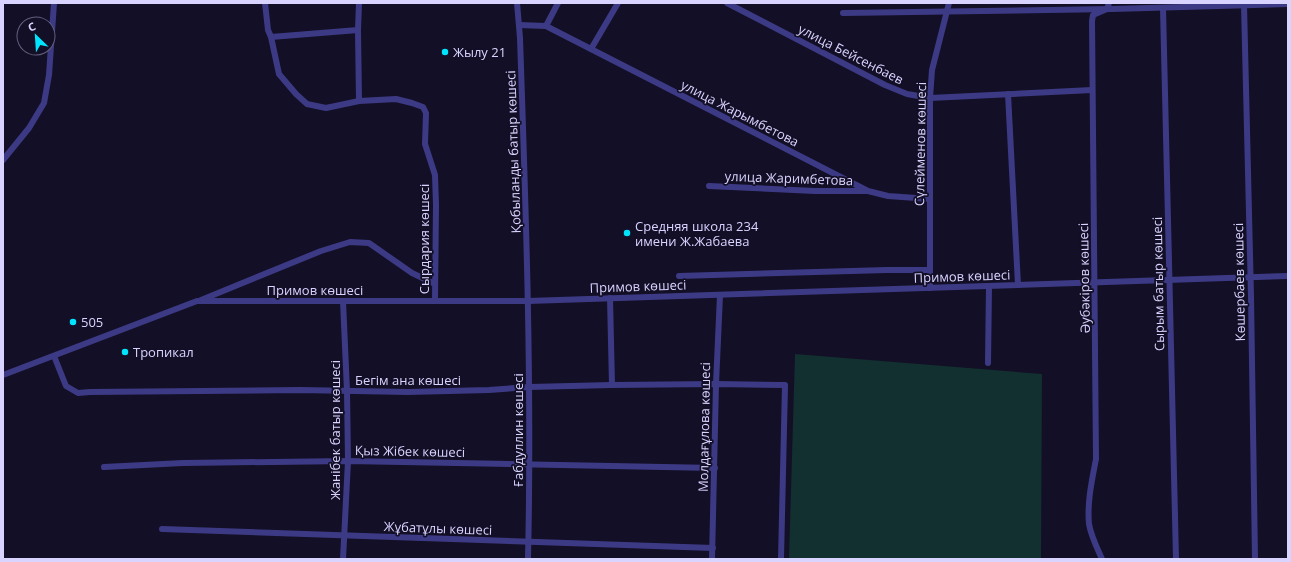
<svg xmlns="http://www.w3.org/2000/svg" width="1291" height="562" font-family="'Open Sans',sans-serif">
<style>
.green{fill:#12302f}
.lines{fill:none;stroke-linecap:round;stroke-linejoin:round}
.street{stroke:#3d3a85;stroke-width:6}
.poi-dot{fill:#00e5ff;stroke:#130f26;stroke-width:1.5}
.labels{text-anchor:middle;stroke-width:3.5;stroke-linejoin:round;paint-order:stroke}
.poi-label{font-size:13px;fill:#d9d4ff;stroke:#130f26;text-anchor:start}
.street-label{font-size:13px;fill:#d9d4ff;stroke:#130f26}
</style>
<rect width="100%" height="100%" fill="#130f26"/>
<path class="green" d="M795,354L1042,374L1041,559H789Z"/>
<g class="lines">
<g class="street">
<path d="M265,3L268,30L271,37L358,30"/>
<path d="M359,3L358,30L359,101L396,99L412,103L423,107L426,113L425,144L435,175L436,205L435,301"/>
<path d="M517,3L520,38C526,212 532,385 528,559"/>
<path d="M727,3L885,85L907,94L930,98L1092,90"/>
<path d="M1244,5L1251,296L1255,559"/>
<path d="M1163,8L1176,559"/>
<path d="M843,13L1112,9L1288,4"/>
<path d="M519,25L546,26L558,3"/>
<path d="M546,26L868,191L888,196L930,199"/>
<path d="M271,37L279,74L296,94L307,104L326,108L359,101"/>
<path d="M591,49L618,3"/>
<path d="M1008,94L1018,285"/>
<path d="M3,160L29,128L44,103L49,75L54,3"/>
<path d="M709,186L815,191H866"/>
<path d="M679,276L887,270H930"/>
<path d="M930,288V98L932,70L949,3"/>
<path d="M610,298L612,385"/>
<path d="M201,300L321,251L350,242L369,243L412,273L435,284"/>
<path d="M54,356L66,386L78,393L90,392L300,390L408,392L489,390L529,387L612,385L716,384L785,385L781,559"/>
<path d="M988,363L989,286"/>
<path d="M3,375L197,301H528L1288,276"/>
<path d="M104,467L183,463L348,461L715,468"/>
<path d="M162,529L713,548"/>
<path d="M343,559L348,461L347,391L343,301"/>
<path d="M712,559L716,384L720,295"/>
<path d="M1102,559C1097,548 1091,536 1089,524C1087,502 1092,480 1096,459L1092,21L1093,15L1107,9L1109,3"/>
</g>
</g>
<g class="poi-dot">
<circle cx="445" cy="52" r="4"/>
<circle cx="627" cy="233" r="4"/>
<circle cx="73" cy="322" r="4"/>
<circle cx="125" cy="352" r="4"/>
</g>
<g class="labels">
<g class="poi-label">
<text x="453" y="57">Жылу 21</text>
<text x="635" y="231">Средняя школа 234<tspan x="635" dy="15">имени Ж.Жабаева</tspan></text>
<text x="81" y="327">505</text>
<text x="133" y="357">Тропикал</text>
</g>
<g class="street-label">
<text transform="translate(851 54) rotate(27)" y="5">улица Бейсенбаев</text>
<text transform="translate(740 113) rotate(27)" y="5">улица Жарымбетова</text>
<text transform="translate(920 144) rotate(-89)" y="5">Сүлейменов көшесі</text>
<text transform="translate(513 152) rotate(-92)" y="5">Қобыланды батыр көшесі</text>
<text transform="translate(789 178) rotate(2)" y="5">улица Жаримбетова</text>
<text transform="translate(424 239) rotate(-90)" y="5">Сырдария көшесі</text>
<text transform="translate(962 276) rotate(-2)" y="5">Примов көшесі</text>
<text transform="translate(1084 278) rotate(-91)" y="5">Әубәкіров көшесі</text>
<text transform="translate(1239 282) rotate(-91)" y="5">Көшербаев көшесі</text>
<text transform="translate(1158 284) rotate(-91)" y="5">Сырым батыр көшесі</text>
<text transform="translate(638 286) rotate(-2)" y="5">Примов көшесі</text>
<text x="315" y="295">Примов көшесі</text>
<text x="408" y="385">Бегім ана көшесі</text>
<text transform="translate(704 427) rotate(-89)" y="5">Молдағұлова көшесі</text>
<text transform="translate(335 430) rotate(-90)" y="5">Жанібек батыр көшесі</text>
<text transform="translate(518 430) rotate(-90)" y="5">Ғабдуллин көшесі</text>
<text transform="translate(410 451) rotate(1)" y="5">Қыз Жібек көшесі</text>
<text transform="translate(438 528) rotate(2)" y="5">Жұбатұлы көшесі</text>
</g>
</g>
<rect width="1291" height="562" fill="none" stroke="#d9d4ff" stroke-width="8"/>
<g transform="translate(36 36) rotate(335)"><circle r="19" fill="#130f26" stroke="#625e7d"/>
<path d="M0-3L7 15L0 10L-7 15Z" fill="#00e5ff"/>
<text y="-6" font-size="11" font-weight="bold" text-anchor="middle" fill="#d9d4ff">С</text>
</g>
</svg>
